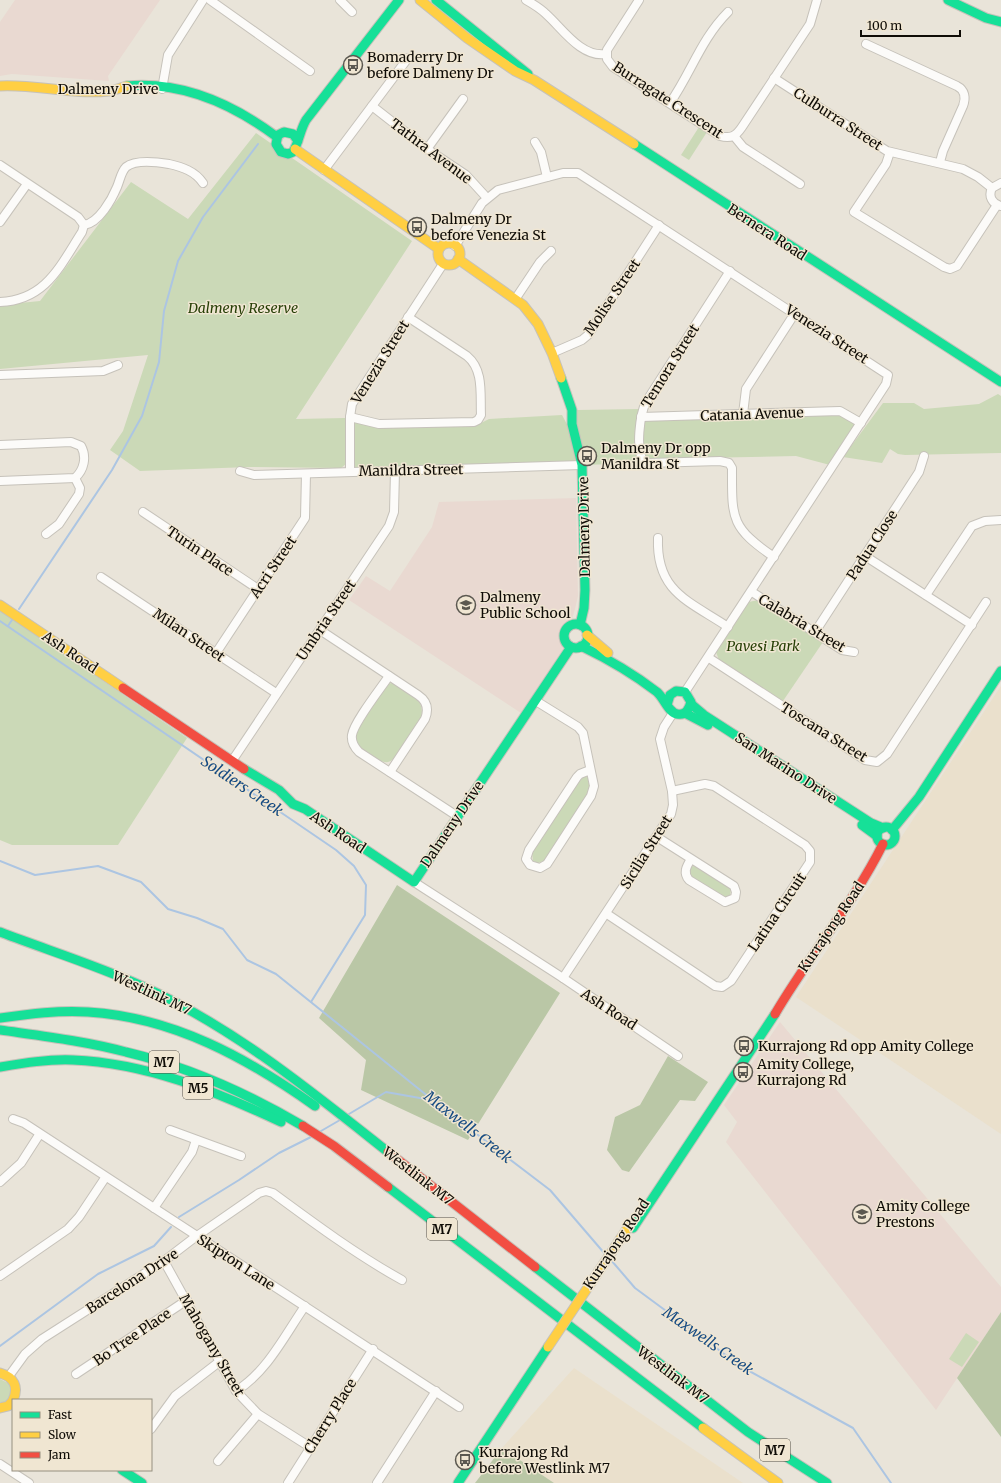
<svg xmlns="http://www.w3.org/2000/svg" width="1001" height="1483" font-family="Merriweather,serif">
<style>
.built{fill:#eae0cc}
.education{fill:#e9d9d1}
.green{fill:#cbd9b7}
.forest{fill:#bac7a6}
.lines{fill:none;stroke-linecap:round;stroke-linejoin:round}
.stream{stroke:#acc5e2;stroke-width:2}
.street-casing{stroke:#c6c2ba;stroke-width:10}
.fast-casing{stroke:#c6c2ba;stroke-width:11}
.slow-casing{stroke:#c6c2ba;stroke-width:11}
.jam-casing{stroke:#c6c2ba;stroke-width:11}
.street{stroke:#fcfbf9;stroke-width:8}
.fast{stroke:#16e098;stroke-width:9}
.slow{stroke:#ffcf43;stroke-width:9}
.jam{stroke:#f24e42;stroke-width:9}
.slow-bridge-casing{stroke:#c6c2ba;stroke-width:11;stroke-linecap:butt}
.slow-bridge{stroke:#ffcf43;stroke-width:9}
.labels{text-anchor:middle;stroke-width:3;stroke-linejoin:round;paint-order:stroke}
.shield{fill:#f0e6d2;stroke:#524d43;stroke-width:1}
.shield-label{font-size:13px;font-weight:bold;fill:#0f0c06}
.poi-label{font-size:14px;fill:#0f0c06;stroke:#f0e6d2;text-anchor:start}
.street-label{font-size:14px;fill:#0f0c06;stroke:#f0e6d2}
.park-label{font-size:14px;font-style:italic;fill:#263f06;stroke:#f0e6d2}
.water-label{font-size:15px;font-style:italic;fill:#164b82;stroke:#f0e6d2}
</style>
<rect width="100%" height="100%" fill="#e9e4d9"/>
<g class="built">
<path d="M1001,686V1134L796,997Z"/>
<path d="M574,1368L743,1483H554L502,1448Z"/>
</g>
<g class="education">
<path d="M15,0H160L108,76L109,81L12,74L0,76V22Z"/>
<path d="M576,498L578,596L575,609L572,619L567,623L560,634L563,649L521,713L349,600L366,576L390,591L432,527L439,502Z"/>
<path d="M780,1022L1001,1287V1312L936,1410L726,1142L737,1122L724,1105Z"/>
</g>
<g class="green">
<path d="M699,127L707,132L689,160L681,155Z"/>
<path d="M256,133L412,241L296,419L345,418L346,464L341,468L249,467L140,471L110,450L123,431L148,355L0,369V305L40,301L131,182L188,219Z"/>
<path d="M998,394L1001,396V453L905,455L898,454L890,449L882,463L843,457L883,403H914L924,409L979,404Z"/>
<path d="M640,409V463L585,465L576,425L577,410Z"/>
<path d="M562,415L569,428L577,462L353,467V422L380,427L481,423L489,419Z"/>
<path d="M840,415L856,425L830,465L796,456L646,459L643,454V419Z"/>
<path d="M758,600L823,642L783,701L719,660L716,652L749,602Z"/>
<path d="M0,611L187,738L118,845H12L0,840Z"/>
<path d="M392,683L397,684C409,693 426,700 421,717L394,758C388,765 382,762 375,758C369,754 359,749 356,743C351,729 379,696 387,684Z"/>
<path d="M585,776L588,778L590,790L544,861L538,863L533,861L532,853L581,777Z"/>
<path d="M693,866L698,867L728,886L731,889L730,896L726,899L691,878L687,873L689,868Z"/>
<path d="M966,1333L979,1342L962,1367L949,1359Z"/>
<path d="M0,1379L10,1384L11,1396L5,1402H0Z"/>
</g>
<g class="forest">
<path d="M397,885L560,993L468,1140L361,1090L366,1060L319,1018Z"/>
<path d="M668,1056L708,1082L695,1101L680,1100L629,1172L622,1170L607,1150L615,1117L640,1105Z"/>
<path d="M1001,1312V1437L957,1378Z"/>
<path d="M502,1448L554,1483H475Z"/>
</g>
<g class="lines">
<g class="stream">
<path d="M19,609L112,470L142,416L159,362L164,311L178,261L203,217L258,144"/>
<path d="M0,621L336,850L354,866L366,885L365,915L311,1002"/>
<path d="M8,626L12,620"/>
<path d="M0,861L35,875L98,866L141,882L168,909L197,918L223,929L247,960L276,974L440,1106L550,1190L605,1254"/>
<path d="M349,1114L386,1092L431,1100"/>
<path d="M321,1131L340,1120"/>
<path d="M179,1217L239,1180L279,1153L311,1137"/>
<path d="M611,1260L635,1288L742,1367L853,1428L891,1483"/>
<path d="M0,1346L98,1274L154,1246L171,1227"/>
</g>
<defs>
<g id="street">
<path d="M210,0L310,71"/>
<path d="M340,0L352,12"/>
<path d="M526,0C533,4 540,8 546,14C562,28 581,58 606,54"/>
<path d="M639,0L607,50V59L613,67L720,136C731,139 736,136 742,127L810,24L817,0"/>
<path d="M866,44L957,86C965,90 966,98 963,106L943,151L940,162"/>
<path d="M774,78L887,151L963,169L978,177L992,188"/>
<path d="M162,89L168,55L203,0"/>
<path d="M670,103C691,73 701,39 728,12"/>
<path d="M372,106L427,149L466,175L487,198"/>
<path d="M734,136L743,147L800,184"/>
<path d="M535,142L541,152L547,177"/>
<path d="M427,149L463,99"/>
<path d="M890,152L886,164L854,212L944,267L950,269L957,266L997,205"/>
<path d="M0,165L78,217L84,225"/>
<path d="M324,170L408,58"/>
<path d="M1001,183L992,188C988,196 992,204 1001,206"/>
<path d="M0,222L27,184"/>
<path d="M84,225C99,223 112,199 117,187C120,180 121,172 126,167C136,159 157,162 169,164C182,167 195,171 203,183"/>
<path d="M455,246L482,203L498,190L563,173H578L888,375L886,384L685,692"/>
<path d="M730,271L646,402C640,414 635,450 644,462L649,463L720,461L729,463L732,468C732,518 730,527 774,557"/>
<path d="M516,298L540,262L551,251"/>
<path d="M0,302C46,300 60,266 82,232L84,225"/>
<path d="M552,353L582,340L588,335L659,225"/>
<path d="M0,375L103,371L118,365"/>
<path d="M743,414L746,389L795,313"/>
<path d="M350,417L379,424L474,422L478,420L481,415C480,394 484,370 467,356L408,317"/>
<path d="M641,417L840,411L861,423"/>
<path d="M0,445L71,442L81,446C87,457 84,470 75,478L0,481"/>
<path d="M240,471L254,475L582,465"/>
<path d="M350,471V417L352,404L443,264"/>
<path d="M143,512L258,589"/>
<path d="M46,534L59,524L79,494L80,488L75,478"/>
<path d="M658,538C656,592 689,601 728,627"/>
<path d="M865,556L972,625"/>
<path d="M101,577L276,693"/>
<path d="M752,592L842,650L854,652"/>
<path d="M926,595L972,526L985,521L1001,520"/>
<path d="M320,630L418,695C427,701 429,709 425,719L390,772"/>
<path d="M815,632L919,472L924,456"/>
<path d="M216,653L305,518L306,474"/>
<path d="M709,658L865,760L877,762L887,754L986,602"/>
<path d="M389,676C381,688 354,722 352,735C351,742 354,747 359,752L457,816"/>
<path d="M536,701L578,727L583,733L594,786L591,796L547,864L540,868L530,865L526,859L529,850L577,777L580,774L590,770"/>
<path d="M232,761L389,526L394,512L395,471"/>
<path d="M657,837L734,886L736,892L735,898L725,902L689,880C683,873 686,867 691,859"/>
<path d="M414,882L563,978L678,1056"/>
<path d="M607,914L715,986L722,987L731,981L810,862V851L805,845L714,786L705,784L672,791"/>
<path d="M563,978L671,814L673,805L672,791L660,739L664,727L673,713"/>
<path d="M13,1119L24,1123L459,1407"/>
<path d="M170,1130L241,1156"/>
<path d="M0,1182L21,1163L39,1135"/>
<path d="M154,1208L192,1152L196,1140"/>
<path d="M164,1261L236,1391L258,1414L310,1447"/>
<path d="M0,1276L68,1229L79,1217L105,1178"/>
<path d="M76,1374L187,1300"/>
<path d="M9,1376L25,1354L42,1339L164,1261L194,1238L259,1193L266,1191L273,1193C315,1224 357,1255 402,1280"/>
<path d="M236,1391C267,1372 285,1335 305,1306"/>
<path d="M151,1429L175,1396L219,1362"/>
<path d="M218,1461L258,1414"/>
<path d="M0,1464L29,1483"/>
<path d="M288,1483L373,1349"/>
<path d="M377,1483L436,1391"/>
</g>
<g id="fast">
<path d="M436,0L528,74"/>
<path d="M948,0L986,18L1001,22"/>
<path d="M127,86C182,81 234,105 277,137"/>
<path d="M298,141L293,134L284,132L278,135L276,144L281,152L288,154L293,152C299,142 300,130 306,120L399,0"/>
<path d="M634,144L1001,382"/>
<path d="M561,378L572,410V424L582,465L585,590L584,608L580,625"/>
<circle cx="576" cy="636" r="12"/>
<path d="M581,646C606,658 635,675 657,692C664,698 668,712 677,714C686,716 689,709 691,702L685,692L676,691L670,695L667,705"/>
<path d="M691,704L704,715L871,823L883,828"/>
<path d="M685,713L708,725"/>
<path d="M244,769L279,790L293,804L305,809L414,882L571,647"/>
<path d="M862,825L877,836"/>
<circle cx="886" cy="836" r="9"/>
<path d="M892,830L919,797L1001,671"/>
<path d="M0,932C47,950 96,965 142,986C233,1027 311,1091 388,1152"/>
<path d="M0,1018C29,1014 59,1010 88,1012C173,1017 247,1058 315,1106"/>
<path d="M0,1030C42,1036 85,1041 126,1052C189,1067 247,1093 303,1126"/>
<path d="M0,1067C24,1063 48,1059 73,1060C146,1063 215,1091 281,1122"/>
<path d="M388,1187L703,1428"/>
<path d="M633,1228L775,1014"/>
<path d="M535,1267L748,1432L827,1483"/>
<path d="M122,1470L142,1483"/>
<path d="M458,1483L548,1347"/>
</g>
<g id="slow">
<path d="M420,0L467,38L515,71L534,80L634,144"/>
<path d="M0,86C36,84 72,95 109,91C115,90 121,88 127,86"/>
<path d="M295,149L439,249"/>
<circle cx="449" cy="254" r="11"/>
<path d="M458,259L523,305L538,324L552,353L561,378"/>
<path d="M0,605L123,688"/>
<path d="M587,635L608,653"/>
<path d="M0,1373C14,1377 19,1387 13,1400"/>
<path d="M0,1408L8,1406L13,1401"/>
<path d="M703,1428L778,1483"/>
</g>
<g id="jam">
<path d="M123,688L244,769"/>
<path d="M775,1014C809,956 853,904 883,844"/>
<path d="M303,1126L334,1146L388,1187"/>
<path d="M388,1152L535,1267"/>
</g>
</defs>
<use href="#street" class="street-casing"/>
<use href="#fast" class="fast-casing"/>
<use href="#slow" class="slow-casing"/>
<use href="#jam" class="jam-casing"/>
<use href="#street" class="street"/>
<use href="#fast" class="fast"/>
<use href="#slow" class="slow"/>
<use href="#jam" class="jam"/>
<defs>
<path id="slow-bridge" d="M548,1347L629,1226"/>
</defs>
<use href="#slow-bridge" class="slow-bridge-casing"/>
<use href="#slow-bridge" class="slow-bridge"/>
</g>
<defs>
<symbol id="bus-ring" viewBox="-11 -11 22 22"><circle r="9.5" fill="#f0e6d2" stroke="#5b5850" stroke-width="1.5"/><path d="M-5-6H5V4H4V6H2V4H-2V6H-4V4H-5ZM-3.5-4V0h7V-4ZM-3.5 1.2v1.5H-2V1.2ZM2 1.2v1.5H3.5V1.2Z" fill="#5b5850"/></symbol>
<symbol id="school-ring" viewBox="-11 -11 22 22"><circle r="9.5" fill="#f0e6d2" stroke="#5b5850" stroke-width="1.5"/><path d="M0-5L7-2L0 1L-7-2ZM-4 1L0 2.5L4 1V4Q0 6-4 4Z" fill="#5b5850"/></symbol>
</defs>
<g fill-rule="evenodd">
<use href="#bus-ring" x="342" y="54" width="22" height="22"/>
<use href="#bus-ring" x="406" y="216" width="22" height="22"/>
<use href="#bus-ring" x="576" y="445" width="22" height="22"/>
<use href="#school-ring" x="455" y="594" width="22" height="22"/>
<use href="#bus-ring" x="733" y="1035" width="22" height="22"/>
<use href="#bus-ring" x="732" y="1061" width="22" height="22"/>
<use href="#school-ring" x="851" y="1203" width="22" height="22"/>
<use href="#bus-ring" x="454" y="1449" width="22" height="22"/>
</g>
<g class="labels">
<g class="shield">
<rect x="149" y="1051" width="30" height="22" rx="3"/>
<rect x="183" y="1077" width="30" height="22" rx="3"/>
<rect x="427" y="1218" width="30" height="22" rx="3"/>
<rect x="760" y="1439" width="30" height="22" rx="3"/>
</g>
<g class="shield-label">
<text x="164" y="1067">M7</text>
<text x="198" y="1093">M5</text>
<text x="442" y="1234">M7</text>
<text x="775" y="1455">M7</text>
</g>
<g class="poi-label">
<text x="367" y="62">Bomaderry Dr<tspan x="367" dy="16">before Dalmeny Dr</tspan></text>
<text x="431" y="224">Dalmeny Dr<tspan x="431" dy="16">before Venezia St</tspan></text>
<text x="601" y="453">Dalmeny Dr opp<tspan x="601" dy="16">Manildra St</tspan></text>
<text x="480" y="602">Dalmeny<tspan x="480" dy="16">Public School</tspan></text>
<text x="758" y="1051">Kurrajong Rd opp Amity College</text>
<text x="757" y="1069">Amity College,<tspan x="757" dy="16">Kurrajong Rd</tspan></text>
<text x="876" y="1211">Amity College<tspan x="876" dy="16">Prestons</tspan></text>
<text x="479" y="1457">Kurrajong Rd<tspan x="479" dy="16">before Westlink M7</tspan></text>
</g>
<g class="street-label">
<text x="108" y="94">Dalmeny Drive</text>
<text transform="translate(668 100) rotate(33)" y="5">Burragate Crescent</text>
<text transform="translate(838 119) rotate(33)" y="5">Culburra Street</text>
<text transform="translate(431 151) rotate(37)" y="5">Tathra Avenue</text>
<text transform="translate(767 232) rotate(33)" y="5">Bernera Road</text>
<text transform="translate(612 297) rotate(-56)" y="5">Molise Street</text>
<text transform="translate(827 334) rotate(33)" y="5">Venezia Street</text>
<text transform="translate(380 362) rotate(-58)" y="5">Venezia Street</text>
<text transform="translate(670 366) rotate(-58)" y="5">Temora Street</text>
<text transform="translate(752 414) rotate(-2)" y="5">Catania Avenue</text>
<text transform="translate(411 470) rotate(-1)" y="5">Manildra Street</text>
<text transform="translate(584 527) rotate(-91)" y="5">Dalmeny Drive</text>
<text transform="translate(872 545) rotate(-57)" y="5">Padua Close</text>
<text transform="translate(200 551) rotate(34)" y="5">Turin Place</text>
<text transform="translate(273 567) rotate(-56)" y="5">Acri Street</text>
<text transform="translate(326 620) rotate(-56)" y="5">Umbria Street</text>
<text transform="translate(802 623) rotate(31)" y="5">Calabria Street</text>
<text transform="translate(189 635) rotate(34)" y="5">Milan Street</text>
<text transform="translate(70 652) rotate(34)" y="5">Ash Road</text>
<text transform="translate(824 732) rotate(32)" y="5">Toscana Street</text>
<text transform="translate(786 768) rotate(33)" y="5">San Marino Drive</text>
<text transform="translate(452 824) rotate(-56)" y="5">Dalmeny Drive</text>
<text transform="translate(338 832) rotate(34)" y="5">Ash Road</text>
<text transform="translate(646 852) rotate(-58)" y="5">Sicilia Street</text>
<text transform="translate(777 912) rotate(-56)" y="5">Latina Circuit</text>
<text transform="translate(831 927) rotate(-56)" y="5">Kurrajong Road</text>
<text transform="translate(152 993) rotate(25)" y="5">Westlink M7</text>
<text transform="translate(609 1009) rotate(33)" y="5">Ash Road</text>
<text transform="translate(418 1176) rotate(38)" y="5">Westlink M7</text>
<text transform="translate(616 1244) rotate(-56)" y="5">Kurrajong Road</text>
<text transform="translate(236 1262) rotate(33)" y="5">Skipton Lane</text>
<text transform="translate(132 1281) rotate(-33)" y="5">Barcelona Drive</text>
<text transform="translate(132 1337) rotate(-34)" y="5">Bo Tree Place</text>
<text transform="translate(212 1345) rotate(60)" y="5">Mahogany Street</text>
<text transform="translate(673 1375) rotate(37)" y="5">Westlink M7</text>
<text transform="translate(330 1416) rotate(-58)" y="5">Cherry Place</text>
</g>
<g class="park-label">
<text x="243" y="313">Dalmeny Reserve</text>
<text x="763" y="651">Pavesi Park</text>
</g>
<g class="water-label">
<text transform="translate(242 786) rotate(34)" y="5">Soldiers Creek</text>
<text transform="translate(468 1127) rotate(38)" y="5">Maxwells Creek</text>
<text transform="translate(708 1341) rotate(35)" y="5">Maxwells Creek</text>
</g>
</g>
<rect x="12" y="1399" width="140" height="72" fill="#f0e6d2" stroke="#968f80"/>
<rect x="20" y="1412" width="20" height="6" fill="#16e098" stroke="#968f80"/>
<text x="48" y="1419" font-size="12" fill="#0f0c06">Fast</text>
<rect x="20" y="1432" width="20" height="6" fill="#ffcf43" stroke="#968f80"/>
<text x="48" y="1439" font-size="12" fill="#0f0c06">Slow</text>
<rect x="20" y="1452" width="20" height="6" fill="#f24e42" stroke="#968f80"/>
<text x="48" y="1459" font-size="12" fill="#0f0c06">Jam</text>
<path d="M861 30v6h99v-6" fill="none" stroke="#0f0c06" stroke-width="2"/>
<text x="867" y="30" font-size="12" fill="#0f0c06" stroke="#f0e6d2" stroke-width="3" paint-order="stroke">100 m</text>
</svg>
